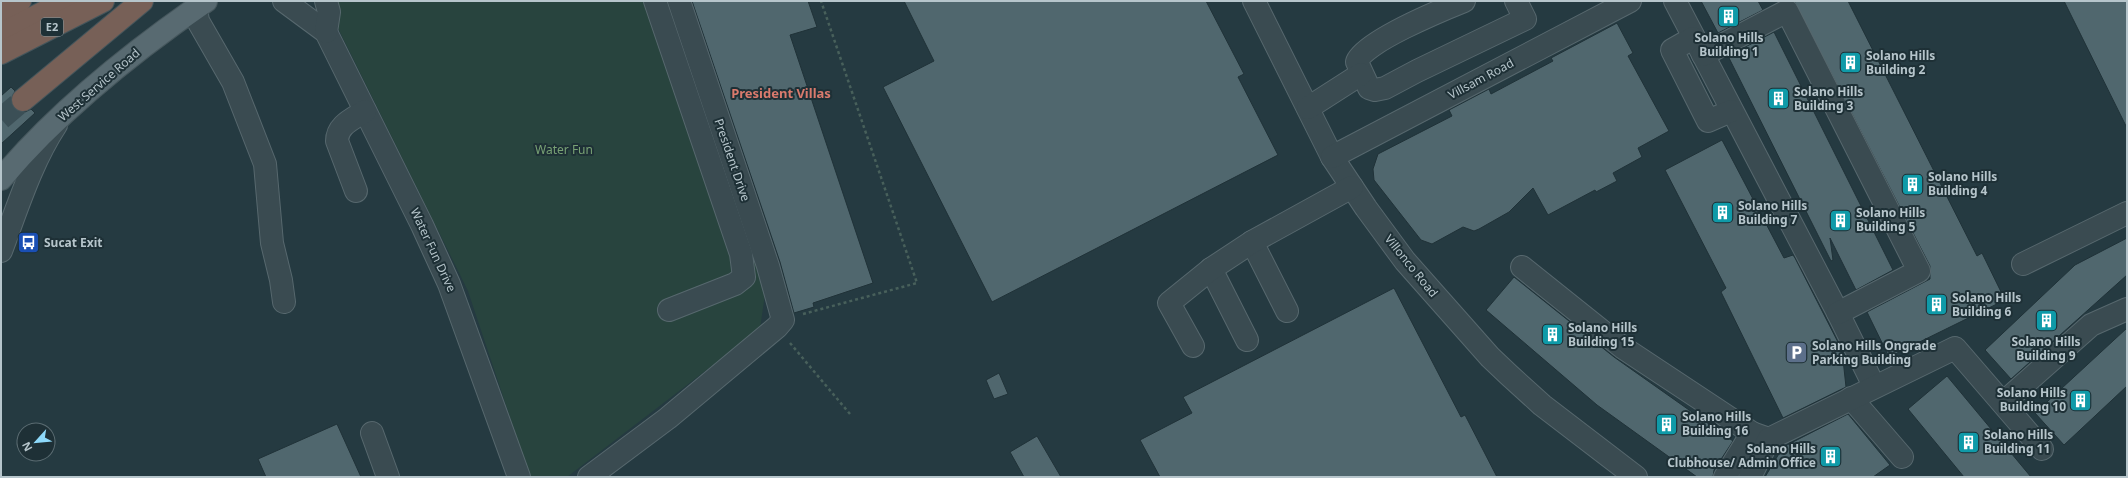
<svg xmlns="http://www.w3.org/2000/svg" width="2128" height="478" font-family="'Noto Sans',sans-serif">
<style>
.green{fill:#28443e}
.building{fill:#50676e;stroke:#203238}
.lines{fill:none;stroke-linecap:round;stroke-linejoin:round}
.highway-tunnel{stroke:#3b4f56;stroke-width:22;stroke-dasharray:22 11;stroke-linecap:butt}
.minor-casing{stroke:#57686e;stroke-width:24}
.major-casing{stroke:#46575d;stroke-width:24}
.highway-casing{stroke:#44555b;stroke-width:24}
.path{stroke:#48605b;stroke-width:2.5;stroke-dasharray:3 3;stroke-linecap:butt}
.minor{stroke:#3a4b51;stroke-width:22}
.major{stroke:#586a71;stroke-width:22}
.highway{stroke:#776057;stroke-width:22}
.labels{text-anchor:middle;stroke-width:4;stroke-linejoin:round;paint-order:stroke}
.shield{fill:#1e3036;stroke:#88989e;stroke-width:1}
.shield-label{font-size:11px;font-weight:bold;fill:#b6c5cb}
.poi-label{font-size:12px;font-weight:bold;fill:#b6c5cb;stroke:#1e3036;text-anchor:start}
.street-label{font-size:12px;fill:#b6c5cb;stroke:#1e3036}
.park-label{font-size:12px;fill:#78a174;stroke:#1e3036}
.neighbourhood-label{font-size:13px;font-weight:bold;fill:#d97a6d;stroke:#1e3036}
</style>
<rect width="100%" height="100%" fill="#253a41"/>
<path class="green" d="M329,1H671L762,268L765,294L760,329L567,477H530L468,291L331,14Z"/>
<g class="building">
<path d="M692,1H808L817,27L790,35L873,283L813,303L814,307L794,313L780,262Z"/>
<path d="M904,1H1206L1244,74L1238,77L1278,155L992,302L883,87L934,61Z"/>
<path d="M1701,1H1758L1763,10L1718,33Z"/>
<path d="M1794,1H1848L1977,256L1982,253L2005,300L1889,357L1867,312L1930,279V266Z"/>
<path d="M2064,1H2127V128Z"/>
<path d="M1617,23L1633,53L1628,56L1669,131L1638,148L1642,157L1613,173L1617,181L1596,192L1595,190L1548,215L1533,188L1509,212L1479,229L1474,231L1463,227L1432,244L1421,240L1374,180L1373,169L1378,154L1452,116L1449,110L1489,89L1491,94L1553,61L1551,58Z"/>
<path d="M1774,32L1893,270L1856,290L1830,238L1833,260L1831,261L1728,56Z"/>
<path d="M11,87L15,91L11,102L14,108L25,112L31,109L35,113L1,144V96Z"/>
<path d="M1722,140L1784,258L1793,255L1795,258L1842,350L1846,387L1783,418L1721,292L1726,288L1665,170Z"/>
<path d="M2127,238V275L2011,379L1985,350L2075,265Z"/>
<path d="M1514,277L1614,357L1733,441L1714,470L1713,477H1697L1597,405L1486,310Z"/>
<path d="M1394,288L1461,417L1465,415L1497,477H1160L1140,440L1192,413L1183,397Z"/>
<path d="M2127,328V386L2064,445L2035,413Z"/>
<path d="M999,373L1008,394L994,399L986,380Z"/>
<path d="M1947,376L2031,477H1964L1908,409Z"/>
<path d="M1848,414L1890,465L1873,477H1765L1783,447Z"/>
<path d="M337,424L361,477H266L258,459Z"/>
<path d="M1037,436L1061,477H1024L1010,452Z"/>
</g>
<g class="lines">
<path class="highway-tunnel" d="M1,119L23,100"/>
<defs>
<g id="minor">
<path d="M284,1L326,32L422,225L449,284L519,477"/>
<path d="M326,1L329,12L326,32"/>
<path d="M655,1L741,254L744,277L735,284L669,310"/>
<path d="M1254,1L1332,157L1366,208L1405,261L1490,357L1509,375L1542,405L1636,477"/>
<path d="M1464,1C1444,9 1361,43 1357,62L1369,88L1375,90L1385,88L1417,71L1525,19L1516,1"/>
<path d="M1675,1L1838,313L1874,386"/>
<path d="M196,8L198,21L233,82L265,164L272,243L281,280L284,302"/>
<path d="M1693,38L1672,50L1708,121L1731,111"/>
<path d="M1703,55L1787,11L1919,271L1838,313"/>
<path d="M1308,108L1361,74"/>
<path d="M1332,157L1630,1"/>
<path d="M356,191L337,141C337,125 353,119 365,111"/>
<path d="M1252,242L1287,311"/>
<path d="M1,251C17,209 31,163 56,125"/>
<path d="M2023,264L2127,213"/>
<path d="M1522,267L1622,347L1752,433L1769,439"/>
<path d="M1211,269L1247,340"/>
<path d="M1193,346L1169,303L1211,269L1252,242L1352,187"/>
<path d="M1851,398L1902,457"/>
<path d="M2003,403L2091,325L2127,309"/>
<path d="M372,433L388,477"/>
<path d="M589,477L668,418L777,327L783,320L768,266L679,1"/>
<path d="M1725,477L1752,433"/>
<path d="M1750,477L1769,439L1955,348L2042,449"/>
</g>
<path id="major" d="M1,179C59,110 132,52 206,1"/>
<g id="highway">
<path d="M1,11L20,1"/>
<path d="M1,34L66,1"/>
<path d="M1,53L103,1"/>
<path d="M23,100L142,1"/>
</g>
</defs>
<use href="#minor" class="minor-casing"/>
<use href="#major" class="major-casing"/>
<use href="#highway" class="highway-casing"/>
<g class="path">
<path d="M803,314L917,283L821,1"/>
<path d="M790,343L850,414"/>
</g>
<use href="#minor" class="minor"/>
<use href="#major" class="major"/>
<use href="#highway" class="highway"/>
</g>
<defs>
<symbol id="building-square" viewBox="-11 -11 22 22"><rect x="-9" y="-9" width="18" height="18" rx="4" fill="#0f9aa8" stroke="#1e3036"/><path d="M-4-6H4V6H1V3H-1V6H-4ZM-2.5-4.3h1.7v1.8h-1.7ZM.8-4.3h1.7v1.8H.8ZM-2.5-1h1.7V.8h-1.7ZM.8-1h1.7V.8H.8Z" fill="#fff"/></symbol>
<symbol id="bus-square" viewBox="-11 -11 22 22"><rect x="-9" y="-9" width="18" height="18" rx="4" fill="#1a4fb4" stroke="#1e3036"/><path d="M-5-6H5V4H4V6H2V4H-2V6H-4V4H-5ZM-3.5-4V0h7V-4ZM-3.5 1.2v1.5H-2V1.2ZM2 1.2v1.5H3.5V1.2Z" fill="#fff"/></symbol>
<symbol id="parking-square" viewBox="-11 -11 22 22"><rect x="-9" y="-9" width="18" height="18" rx="4" fill="#5c6f8a" stroke="#1e3036"/><path d="M-3.5-5.5H1a3.5 3.5 0 0 1 0 7H-1V5.5H-3.5ZM-1-3.4V-.6H.8a1.4 1.4 0 0 0 0-2.8Z" fill="#fff"/></symbol>
</defs>
<g fill-rule="evenodd">
<use href="#building-square" x="1716" y="4" width="25" height="25"/>
<use href="#building-square" x="1838" y="50" width="25" height="25"/>
<use href="#building-square" x="1766" y="86" width="25" height="25"/>
<use href="#building-square" x="1900" y="172" width="25" height="25"/>
<use href="#building-square" x="1710" y="200" width="25" height="25"/>
<use href="#building-square" x="1828" y="208" width="25" height="25"/>
<use href="#bus-square" x="16" y="230" width="25" height="25"/>
<use href="#building-square" x="1924" y="292" width="25" height="25"/>
<use href="#building-square" x="2034" y="308" width="25" height="25"/>
<use href="#building-square" x="1540" y="322" width="25" height="25"/>
<use href="#parking-square" x="1784" y="340" width="25" height="25"/>
<use href="#building-square" x="2068" y="388" width="25" height="25"/>
<use href="#building-square" x="1654" y="412" width="25" height="25"/>
<use href="#building-square" x="1956" y="430" width="25" height="25"/>
<use href="#building-square" x="1818" y="444" width="25" height="25"/>
</g>
<g class="labels">
<rect class="shield" x="41" y="18" width="22" height="18" rx="3"/>
<g class="shield-label">
<text x="52" y="31">E2</text>
</g>
<g class="poi-label">
<text x="1729" y="42" text-anchor="middle">Solano Hills<tspan x="1729" dy="14">Building 1</tspan></text>
<text x="1866" y="60">Solano Hills<tspan x="1866" dy="14">Building 2</tspan></text>
<text x="1794" y="96">Solano Hills<tspan x="1794" dy="14">Building 3</tspan></text>
<text x="1928" y="181">Solano Hills<tspan x="1928" dy="14">Building 4</tspan></text>
<text x="1738" y="210">Solano Hills<tspan x="1738" dy="14">Building 7</tspan></text>
<text x="1856" y="217">Solano Hills<tspan x="1856" dy="14">Building 5</tspan></text>
<text x="44" y="247">Sucat Exit</text>
<text x="1952" y="302">Solano Hills<tspan x="1952" dy="14">Building 6</tspan></text>
<text x="1568" y="332">Solano Hills<tspan x="1568" dy="14">Building 15</tspan></text>
<text x="2046" y="346" text-anchor="middle">Solano Hills<tspan x="2046" dy="14">Building 9</tspan></text>
<text x="1812" y="350">Solano Hills Ongrade<tspan x="1812" dy="14">Parking Building</tspan></text>
<text x="2066" y="397" text-anchor="end">Solano Hills<tspan x="2066" dy="14">Building 10</tspan></text>
<text x="1682" y="421">Solano Hills<tspan x="1682" dy="14">Building 16</tspan></text>
<text x="1984" y="439">Solano Hills<tspan x="1984" dy="14">Building 11</tspan></text>
<text x="1816" y="453" text-anchor="end">Solano Hills<tspan x="1816" dy="14">Clubhouse/ Admin Office</tspan></text>
</g>
<g class="street-label">
<text transform="translate(1481 79) rotate(-28)" y="4">Villsam Road</text>
<text transform="translate(99 85) rotate(-41)" y="4">West Service Road</text>
<text transform="translate(732 160) rotate(71)" y="4">President Drive</text>
<text transform="translate(433 250) rotate(65)" y="4">Water Fun Drive</text>
<text transform="translate(1411 266) rotate(51)" y="4">Villonco Road</text>
</g>
<g class="park-label">
<text x="564" y="154">Water Fun</text>
</g>
<g class="neighbourhood-label">
<text x="781" y="98">President Villas</text>
</g>
</g>
<rect width="2128" height="478" fill="none" stroke="#b6c5cb" stroke-width="4"/>
<g transform="translate(36 442) rotate(243)"><circle r="19" fill="#1e3036" stroke="#5b6c72"/>
<path d="M0-3L7 15L0 10L-7 15Z" fill="#8dd9fa"/>
<text y="-6" font-size="11" font-weight="bold" text-anchor="middle" fill="#b6c5cb">N</text>
</g>
</svg>
